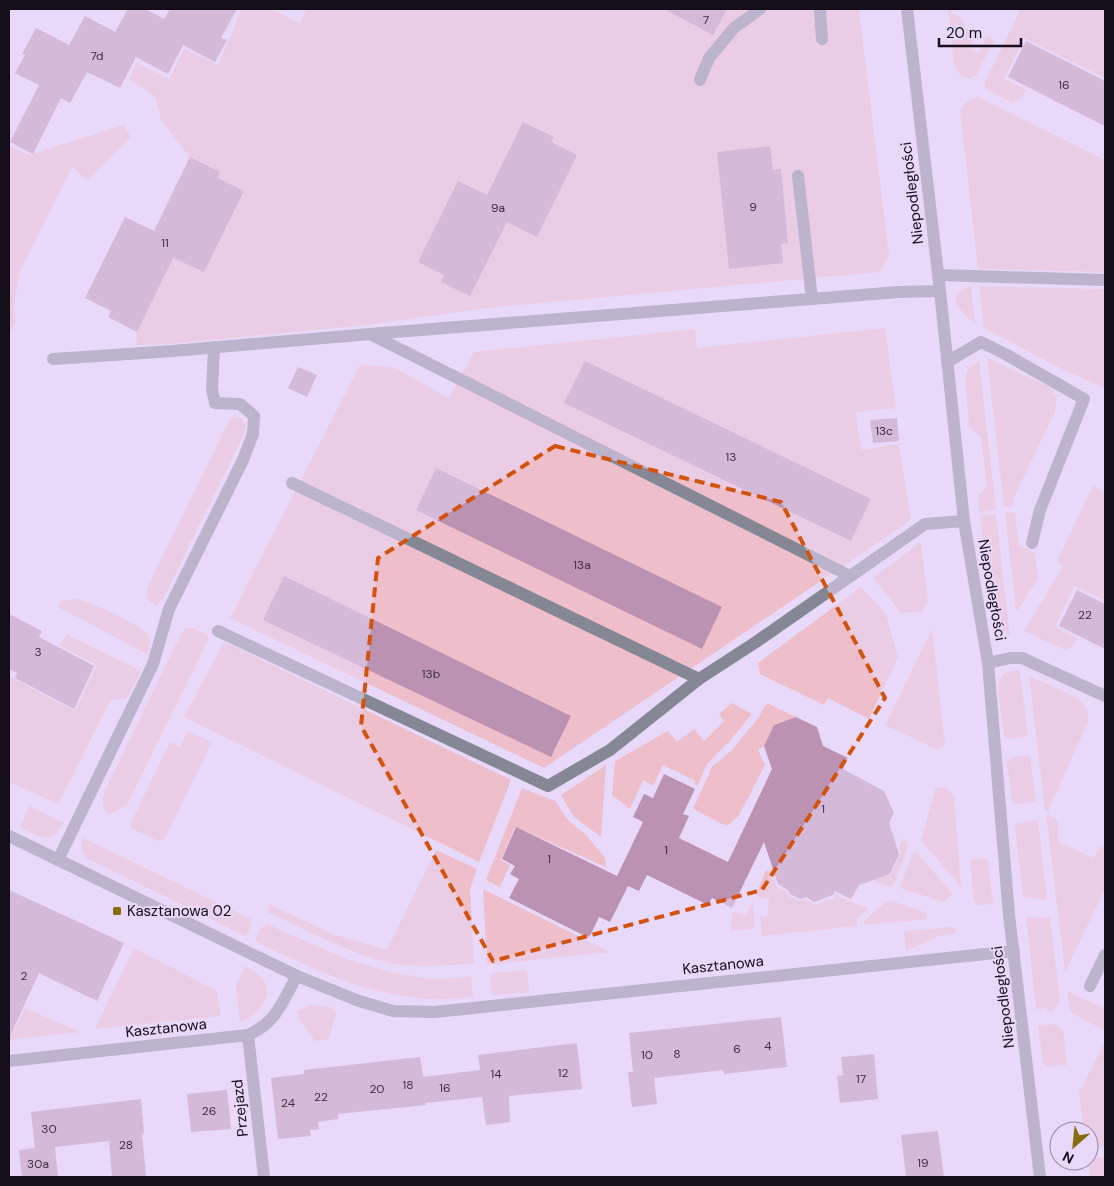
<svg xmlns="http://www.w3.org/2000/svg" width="1114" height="1186" font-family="'DM Sans',sans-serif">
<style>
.green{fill:#eebfca}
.building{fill:#bc92b2}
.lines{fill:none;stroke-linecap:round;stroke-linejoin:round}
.lane{stroke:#858795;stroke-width:12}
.street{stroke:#858795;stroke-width:12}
.marked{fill:none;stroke:#d3520d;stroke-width:4;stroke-dasharray:10 6;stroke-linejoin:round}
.poi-dot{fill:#8b6c0c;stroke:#e8d8f9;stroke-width:2}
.labels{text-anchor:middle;stroke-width:4;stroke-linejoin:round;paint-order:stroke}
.number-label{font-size:12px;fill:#3e2f3f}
.street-label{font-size:15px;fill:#140e19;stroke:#e8d8f9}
.poi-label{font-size:15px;fill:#140e19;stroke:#e8d8f9;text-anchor:start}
</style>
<rect width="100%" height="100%" fill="#e8d8f9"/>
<g class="green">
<path d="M241,9H270L300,23L307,9H346L351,11L353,9H859L889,256L880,272L496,307L366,325L171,344L136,345L137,332L165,274L169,256L204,272L244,191L218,178L220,172L190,157L161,120L155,96L129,79L137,63L169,79L184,49L218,65L231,36Z"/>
<path d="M948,9H953L951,13L961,18L966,28L976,33L969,48L979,53L987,36L994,40L977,74L970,79L961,76L954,66Z"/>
<path d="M1021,9H1105V78L1024,38L1004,79L1026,89L1022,98L1012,103L985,88L984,84Z"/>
<path d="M978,97L1105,160V272L978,269L960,111C964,103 969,99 978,97Z"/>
<path d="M124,125L131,138L87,180L72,167L20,271L14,304L16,322L9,333V146L28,155Z"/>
<path d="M971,286L975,323C960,311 942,296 971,286Z"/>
<path d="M979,286L1105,289V388L1066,371L984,328Z"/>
<path d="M885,328L896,408L855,412L862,450L899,444L911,520L544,768L230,618L360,365L393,367L449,398L474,352L695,329L697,348Z"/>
<path d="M987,358L1048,386C1058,393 1057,400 1055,412L1013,499L1014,506L1004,507Z"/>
<path d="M979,361L996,509L979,512L978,496L987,485L981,437L969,427L965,379L968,368Z"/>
<path d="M233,417C243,418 248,422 245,432L165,595L157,605C147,602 145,596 148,586L230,419Z"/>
<path d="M1093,486L1105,492V600L1074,586L1055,627L1077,638L1072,647L1065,650L1024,631L1063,566L1057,561Z"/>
<path d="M1005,512L1015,513L1019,546L1035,552L1038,579L1018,610H1016Z"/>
<path d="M996,514L1010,638L996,621L991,607L980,516Z"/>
<path d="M921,542L928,601L922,612L900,613L893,602L873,578Z"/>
<path d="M861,587L886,614L898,658L869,719L828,698L824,705L760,674L758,663Z"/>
<path d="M73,599C86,599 140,624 148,635C152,641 149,647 147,654L58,607L61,601Z"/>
<path d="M192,628L208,635V640L127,805L108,815C102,807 102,800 105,790L181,634L185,629Z"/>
<path d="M932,629L945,744L938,750L885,725Z"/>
<path d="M66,634L141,671L127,698L111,700L58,804L9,782V676L75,711L97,665L60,646Z"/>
<path d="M224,642L511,780L479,862L184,717Z"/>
<path d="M1015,670L1020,672L1028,736L1009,739L1004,736C1003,724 995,686 1001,677C1004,672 1010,671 1015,670Z"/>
<path d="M1029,676C1041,682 1076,695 1083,703C1088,709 1088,715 1088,722L1048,811L1045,810Z"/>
<path d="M732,703L752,714L728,743L707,764L698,785H695L694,780L663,765L653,786L643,780L630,809L612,795L615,761L668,731L677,742L694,729L704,741L724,721L719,714Z"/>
<path d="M769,704L796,717L774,725L764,746L758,750L765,765L738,817L726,826L693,809L712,767L732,750L759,717L765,705Z"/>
<path d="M188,731L212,742L164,840L158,841L129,827L170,742L180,747Z"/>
<path d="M1030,755L1036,802L1014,804L1012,801L1007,762L1010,758Z"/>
<path d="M606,765L601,837L574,817L561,795Z"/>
<path d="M936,787L945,788L954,795L961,887L921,840Z"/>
<path d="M522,788L555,801L569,821L586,835L605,858L606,867L515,827L501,860L510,865L500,887L486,880Z"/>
<path d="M29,806L64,823C51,846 38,836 20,827Z"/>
<path d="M1046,814L1058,820V842L1094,858L1100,846L1105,848V889L1065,972Z"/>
<path d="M1038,820L1047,900L1023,897L1015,826L1017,823Z"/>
<path d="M83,838L249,918L252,923L246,936L88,859C81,853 80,846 83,838Z"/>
<path d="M902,838L908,844V847L894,885L891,887L878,883L871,879L891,875L901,852L899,848Z"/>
<path d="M436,850L477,869L470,889L474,964C449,965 421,968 396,964C351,955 309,931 267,912L271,905L332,934L387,950Z"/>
<path d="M917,853L953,894L943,902L900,888L912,854Z"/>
<path d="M985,858L988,860L993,904L979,905L974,902L970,860Z"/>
<path d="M766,870L770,871L777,887L786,891L788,896L799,901L804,899L815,905L829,899L833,901L835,895L861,906H866L867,910L857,918V926L762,936L760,916L767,917L769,899L758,897L757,892Z"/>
<path d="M483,889L610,952L487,965Z"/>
<path d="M892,901L927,913V919L864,925V921L886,902Z"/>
<path d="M753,902L755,928L731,931L732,912L745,915Z"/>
<path d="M1026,917L1050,918L1060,1001L1053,1011L1048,1012L1046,1008L1036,1009Z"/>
<path d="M267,924L346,959L390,972L432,979L471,977L473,997C459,998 445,1000 431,999C367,996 311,968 255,941L260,929Z"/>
<path d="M951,927L955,930L956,933L939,936L906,951L904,931Z"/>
<path d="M134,948L217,991L221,1016L95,1029Z"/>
<path d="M245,966C249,969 254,971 258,974C280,993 258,1014 240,1023L236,986Z"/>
<path d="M527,970L529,992L492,995L490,977L493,973Z"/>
<path d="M1067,991L1105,1009V1026L1104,1030L1073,1014L1069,1007Z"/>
<path d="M309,1005L324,1006L333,1008L336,1013L329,1039L315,1041L297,1017L298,1011Z"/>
<path d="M25,1008L80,1032L9,1040V1028L16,1027Z"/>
<path d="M1054,1024L1063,1030L1067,1065L1047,1067L1043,1063L1038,1026Z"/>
<path d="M1105,1042V1146L1089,1147V1131H1084L1079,1093Z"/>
<path d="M1105,1157V1177H1090L1088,1161L1089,1159Z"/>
</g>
<g class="building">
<path d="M128,9H145L164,19L170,9H237L221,38L227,40L215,62L183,45L168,74L136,57L120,88L87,72L70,103L61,98L33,154L10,142L39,85L15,73L25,55L22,54L36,28L69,45L85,16L115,32Z"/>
<path d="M664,9H727L713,35Z"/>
<path d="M1026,41L1105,81V126L1008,77Z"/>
<path d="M523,122L554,137L551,142L577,155L537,237L507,222L470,296L441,282L444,275L418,262L458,181L487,195Z"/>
<path d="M770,146L773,170L781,169L788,243L781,244L783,263L729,269L717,152Z"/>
<path d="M190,157L220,172L218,178L244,191L204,272L173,258L137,332L108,317L111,311L85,298L125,217L154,231Z"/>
<path d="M585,361L871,499L851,541L564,403Z"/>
<path d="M298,367L317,375L307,397L288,388Z"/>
<path d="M897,418L899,441L873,443L870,420Z"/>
<path d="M436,468L722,607L702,649L416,510Z"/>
<path d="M284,576L571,716L551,757L263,620Z"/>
<path d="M1077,590L1105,604V649L1059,626Z"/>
<path d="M9,614L42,631L39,637L94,666L74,709L15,678L17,673L9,669Z"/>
<path d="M796,717L817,727L823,746L848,758L843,769L884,791L894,813L889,823L899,854L890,874L859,885L851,899L835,891L833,895L814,902L806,897L800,899L790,894L789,891L778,884L764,842L732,908L712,898L708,905L647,875L639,891L628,886L610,922L599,917L589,938L509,898L519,879L510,874L515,866L502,859L516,827L617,876L643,822L633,817L644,794L653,798L664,774L695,789L683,814L689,816L679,838L728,862L772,769L764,746L774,725Z"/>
<path d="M9,890L124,943L97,1001L39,973L9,1038Z"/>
<path d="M781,1017L787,1067L724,1074L723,1070L654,1078L657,1104L632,1107L628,1072H633L629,1033Z"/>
<path d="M577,1043L582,1089L509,1096L510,1122L486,1125L482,1097L425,1103L426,1105L338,1114V1119L318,1122L319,1129L310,1130L311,1136L278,1139L271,1078L304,1074V1070L420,1057L423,1077L480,1070L478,1055Z"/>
<path d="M874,1054L878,1099L840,1103L837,1076L843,1075L841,1057Z"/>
<path d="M227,1090L231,1129L191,1132L187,1094Z"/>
<path d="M141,1099L144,1133L142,1134L146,1177H112L109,1141L55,1147L58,1177H22L19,1150L35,1148L31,1112Z"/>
<path d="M938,1131L944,1177H906L901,1135Z"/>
</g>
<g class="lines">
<g class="lane">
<path d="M820,9L822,39"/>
<path d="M798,176L812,299"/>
<path d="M938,275L1105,280"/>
<path d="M370,334L850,576"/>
<path d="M947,362L981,342L1005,354L1084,399L1040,510L1032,543"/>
<path d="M292,483L699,679"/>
<path d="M218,631L548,786L610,750L699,679L756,642L925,524L964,521"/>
<path d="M988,663L1010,658H1022L1105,696"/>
<path d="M58,860L153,664L169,609L243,460L253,434L254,416L240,404L215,403L212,389L214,347"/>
<path d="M1090,986L1105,955"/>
</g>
<g class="street">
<path d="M907,9L940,291L964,521L988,663L1009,915L1040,1177"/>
<path d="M700,80L709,58L734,28L760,9"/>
<path d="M53,359L173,351L370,334L899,292L940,291"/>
<path d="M9,836L297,976L359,1001L393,1011L435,1012L1014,951"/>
<path d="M248,1035L264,1177"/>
<path d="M9,1061L248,1035C277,1022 282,1002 297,976"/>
</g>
</g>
<path d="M0 0H1114V1186H0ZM555,446L781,502L885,698L762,890L493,961L361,726L378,558Z" fill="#e8d8f9" fill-opacity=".55" fill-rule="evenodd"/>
<path class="marked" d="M555,446L781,502L885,698L762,890L493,961L361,726L378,558Z"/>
<rect class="poi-dot" x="112" y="906" width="10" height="10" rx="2.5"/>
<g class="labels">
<g class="number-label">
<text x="706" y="24">7</text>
<text x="97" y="60">7d</text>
<text x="1064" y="89">16</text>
<text x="753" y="211">9</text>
<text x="498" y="212">9a</text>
<text x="165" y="247">11</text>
<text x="884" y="435">13c</text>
<text x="731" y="461">13</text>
<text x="582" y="569">13a</text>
<text x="1085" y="619">22</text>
<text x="38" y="656">3</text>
<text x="431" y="678">13b</text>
<text x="823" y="813">1</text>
<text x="666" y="854">1</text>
<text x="549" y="863">1</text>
<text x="24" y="980">2</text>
<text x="768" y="1050">4</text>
<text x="737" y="1053">6</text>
<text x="677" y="1058">8</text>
<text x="647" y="1059">10</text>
<text x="563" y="1077">12</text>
<text x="496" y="1078">14</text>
<text x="861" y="1083">17</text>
<text x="408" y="1089">18</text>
<text x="445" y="1092">16</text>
<text x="377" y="1093">20</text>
<text x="321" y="1101">22</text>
<text x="288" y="1107">24</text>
<text x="209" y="1115">26</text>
<text x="49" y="1133">30</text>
<text x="126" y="1149">28</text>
<text x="923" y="1167">19</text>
<text x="38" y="1168">30a</text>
</g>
<g class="street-label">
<text transform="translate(912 193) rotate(-97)" y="5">Niepodległości</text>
<text transform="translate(992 590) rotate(80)" y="5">Niepodległości</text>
<text transform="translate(723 965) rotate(-6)" y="5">Kasztanowa</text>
<text transform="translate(1003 997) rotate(-97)" y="5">Niepodległości</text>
<text transform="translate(166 1028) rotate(-6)" y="5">Kasztanowa</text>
<text transform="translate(240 1108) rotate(-96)" y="5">Przejazd</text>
</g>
<g class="poi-label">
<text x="127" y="916">Kasztanowa 02</text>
</g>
</g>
<rect width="1114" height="1186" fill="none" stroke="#140e19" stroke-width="20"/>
<g transform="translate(1074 1146) rotate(207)"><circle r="24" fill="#e8d8f9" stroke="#93879f"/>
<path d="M0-4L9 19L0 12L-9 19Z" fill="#8b6c0c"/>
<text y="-8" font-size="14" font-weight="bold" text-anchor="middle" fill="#140e19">N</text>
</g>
<path d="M939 38v8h82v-8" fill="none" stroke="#140e19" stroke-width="2.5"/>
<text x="946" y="38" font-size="15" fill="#140e19" stroke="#e8d8f9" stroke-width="4" paint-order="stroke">20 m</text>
</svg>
